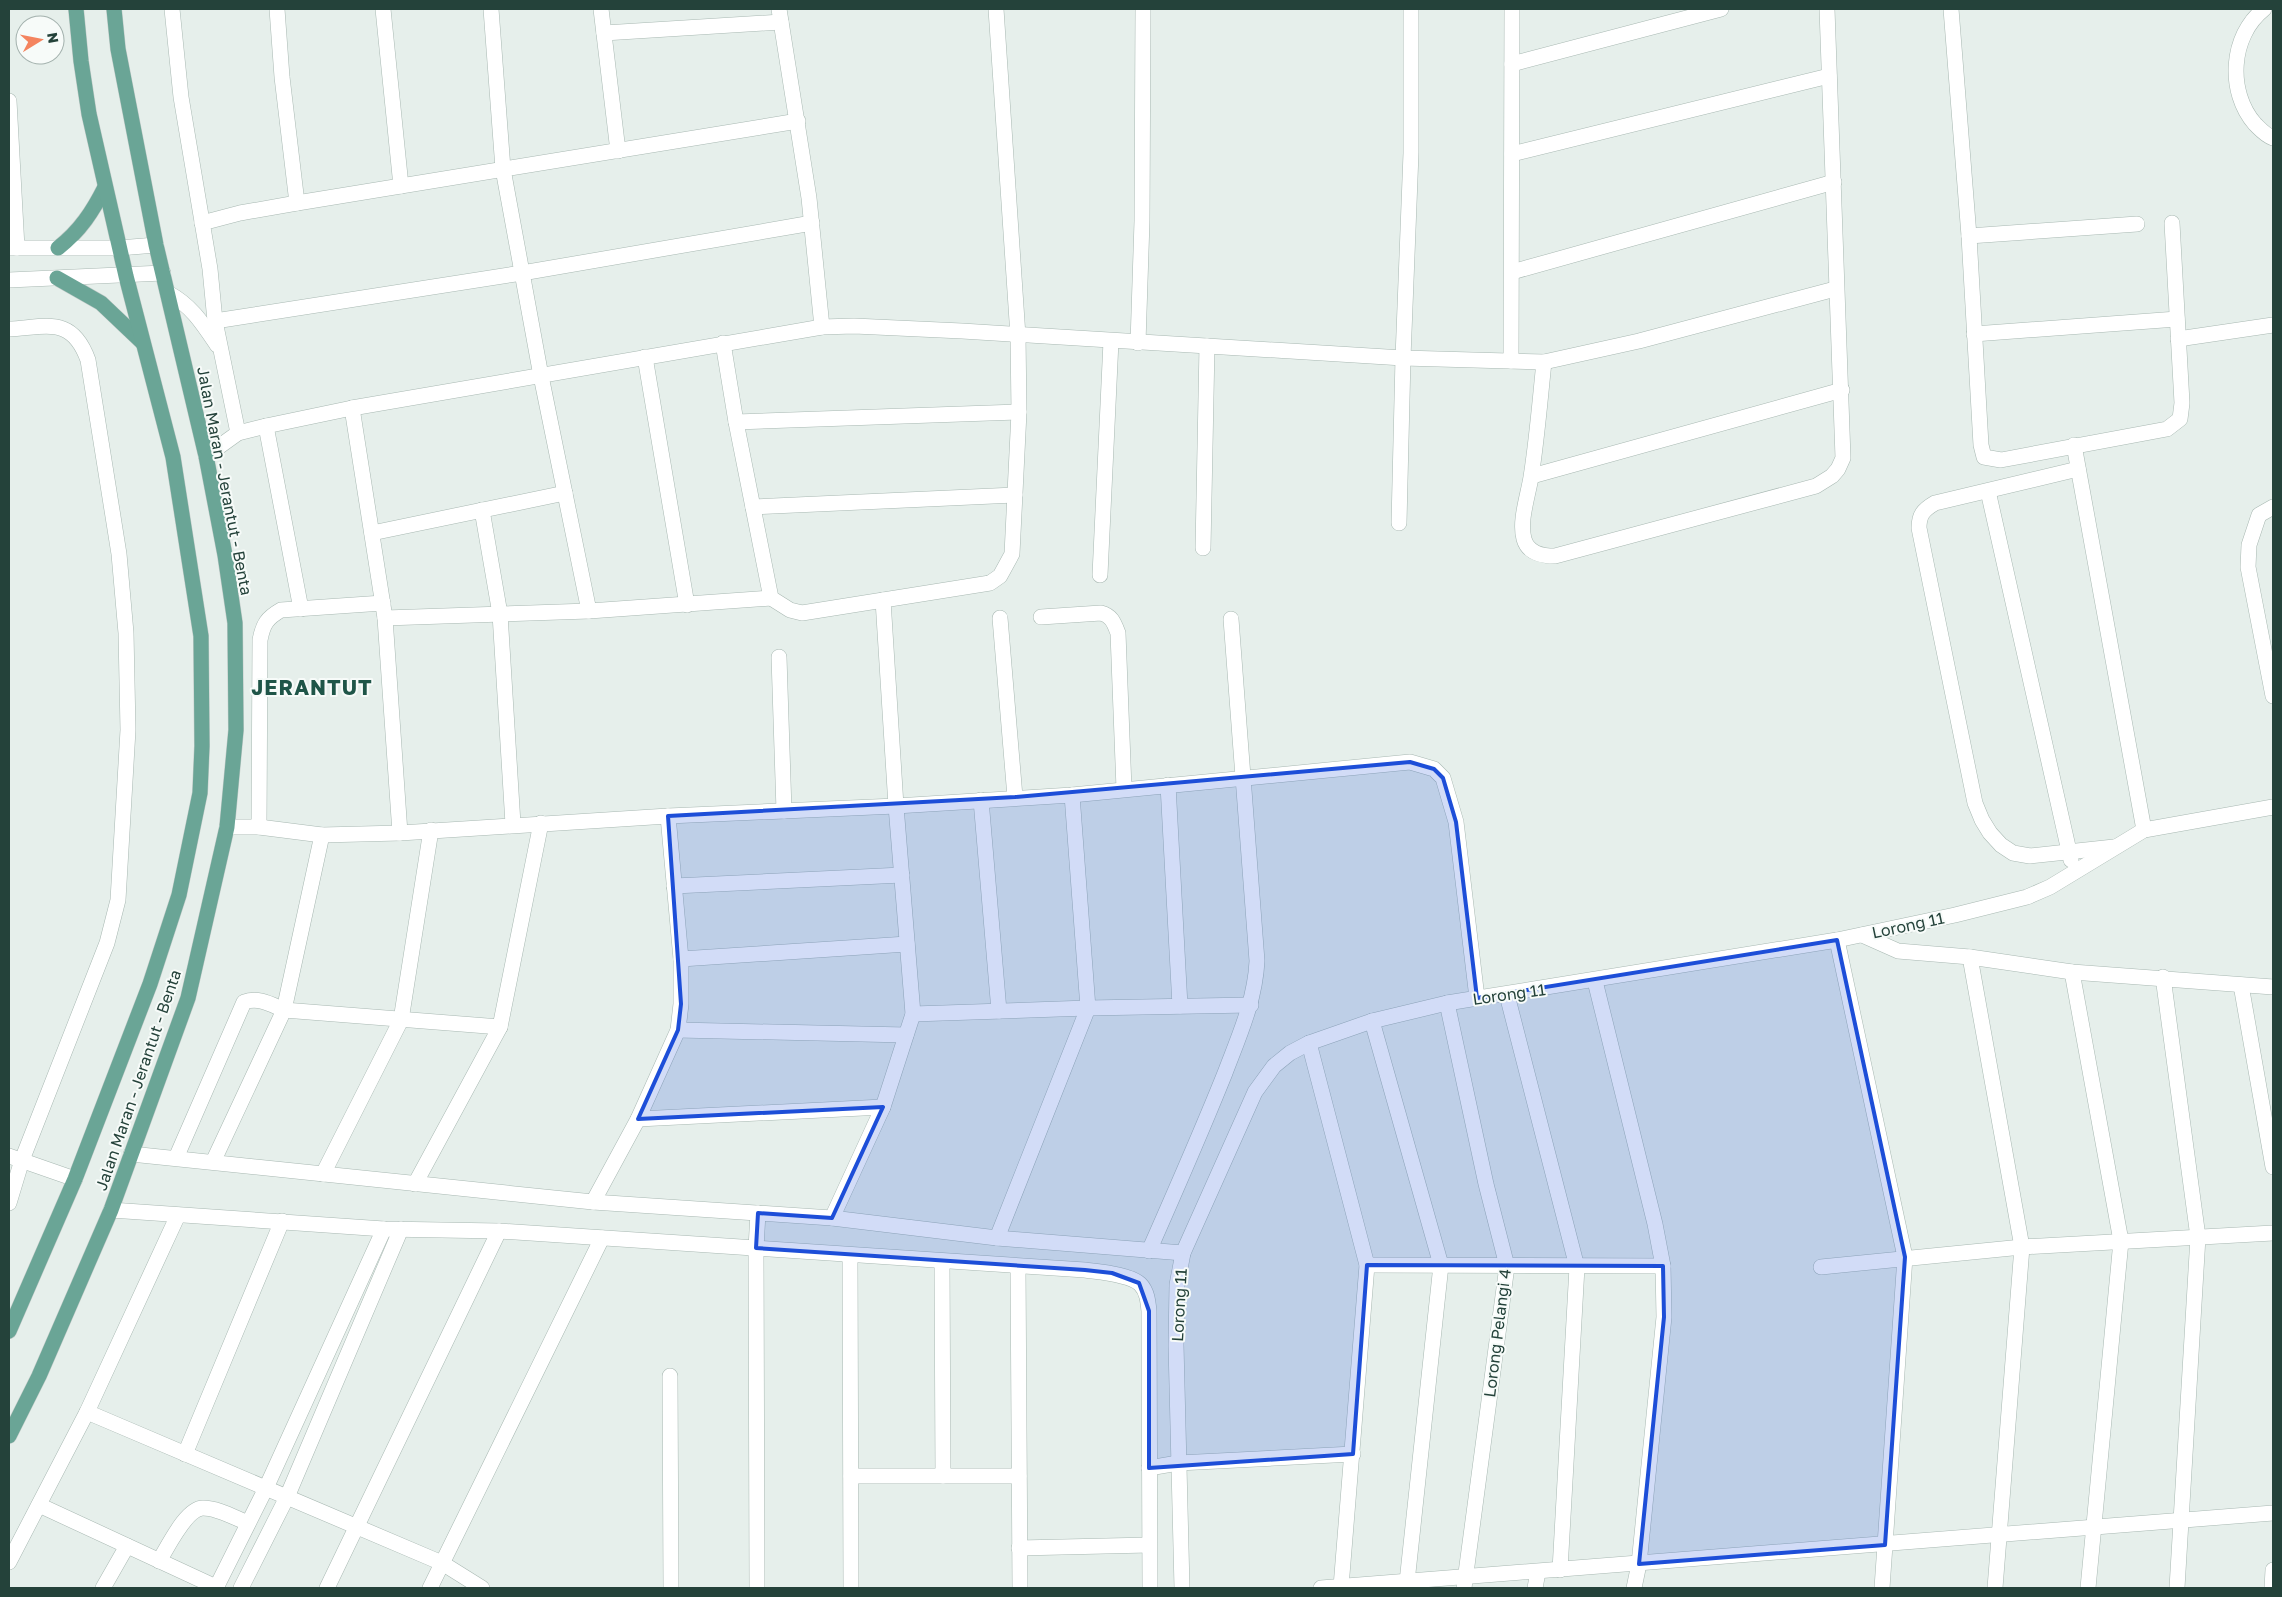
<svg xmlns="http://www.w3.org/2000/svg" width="2282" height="1597" font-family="'Golos Text',sans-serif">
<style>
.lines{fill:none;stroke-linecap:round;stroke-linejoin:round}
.minor-casing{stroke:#a8b8b2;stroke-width:16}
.major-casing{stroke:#c2cac8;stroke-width:16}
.minor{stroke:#fff;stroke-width:15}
.major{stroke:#6aa596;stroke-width:15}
.marked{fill:#1d4ed8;fill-opacity:0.2;stroke:#1d4ed8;stroke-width:4;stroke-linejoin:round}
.labels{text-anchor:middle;stroke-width:4;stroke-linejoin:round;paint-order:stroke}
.street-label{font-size:16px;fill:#24423a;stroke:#f7fbf9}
.district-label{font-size:21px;font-weight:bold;letter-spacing:1px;fill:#1f5548;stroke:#f7fbf9}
</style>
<rect width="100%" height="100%" fill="#e6efeb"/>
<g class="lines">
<defs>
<g id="minor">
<path d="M172,9L181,97L210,269L215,321L238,433"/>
<path d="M277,9L282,77L297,203"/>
<path d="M383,9L401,186"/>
<path d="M491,9L503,169L541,376L589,611"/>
<path d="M601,9L618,151"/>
<path d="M779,9L809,198L822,327"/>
<path d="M1951,9L1969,236L1981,445L1984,457L2001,460L2167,429L2180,419L2182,403L2172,223"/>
<path d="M2264,9C2230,36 2227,92 2255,124C2261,130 2265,135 2273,138"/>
<path d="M604,33L781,22"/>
<path d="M1512,64L1721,9"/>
<path d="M9,101L17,248"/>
<path d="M1512,154L1829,76"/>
<path d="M202,223L240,213L297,203L798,121"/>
<path d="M1969,236L2137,224"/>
<path d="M9,248H119L156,245"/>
<path d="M1512,272L1834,182"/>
<path d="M9,280L163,273"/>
<path d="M168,293C191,305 203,324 217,345"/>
<path d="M215,321L522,273L812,223"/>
<path d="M9,329C48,327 72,316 88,360L119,554L126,633L128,730L118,900L107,943L22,1160L9,1203"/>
<path d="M1974,334L2177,319"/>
<path d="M2178,339L2273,325"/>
<path d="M723,343L736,422L771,598L790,610L802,613L990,583L1000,576L1012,554L1019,412L1018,336L996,9"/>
<path d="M1138,343L1142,221L1143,9"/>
<path d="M645,357L687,605"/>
<path d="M1511,361L1512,9"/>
<path d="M1544,362C1540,400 1537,439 1531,477C1528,496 1519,521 1524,539C1528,553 1541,556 1555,556L1816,486L1832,476L1838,469L1843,458L1827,9"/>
<path d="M352,408L385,618L400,833"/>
<path d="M736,422L1019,412"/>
<path d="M266,426L301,609"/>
<path d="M2074,445L2144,830"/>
<path d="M206,456L238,433L266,426L352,408L822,327L854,326L962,331L1403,358L1544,362L1639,341L1835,289"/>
<path d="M2078,469L1935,503C1923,510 1919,515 1919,528L1975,803L1982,820L1990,833L2001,845L2013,853L2030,856L2114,847"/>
<path d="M1532,476L1842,390"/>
<path d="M1988,491L2071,860"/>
<path d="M753,507L1015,495"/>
<path d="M2273,507L2259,515L2249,545L2248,567L2273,696"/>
<path d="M482,510L500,614L513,824"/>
<path d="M1399,523L1403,358L1411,153V9"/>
<path d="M372,533L565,493"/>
<path d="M1203,548L1207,346"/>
<path d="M1100,575L1111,341"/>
<path d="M1041,617L1101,613C1112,616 1114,623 1118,633L1124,789"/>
<path d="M385,618L589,611L771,598"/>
<path d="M1000,618L1015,797"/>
<path d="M779,657L784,811"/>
<path d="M1168,785L1180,1006"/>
<path d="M981,800L999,1011"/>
<path d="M227,827H259L322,835L400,833L668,816L896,806L1072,795L1410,762L1434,769L1443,778L1456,822L1477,998"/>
<path d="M259,827L260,640C263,624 267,618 281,610L383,603"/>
<path d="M674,886L902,875"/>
<path d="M1862,935L1898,951L1970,957L2072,972L2273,987"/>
<path d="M1837,940L1905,1257L1882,1588"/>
<path d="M1970,957L2022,1247L1995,1588"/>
<path d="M681,959L907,944"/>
<path d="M2072,972L2121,1241L2088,1588"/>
<path d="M2163,977L2198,1237L2177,1588"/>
<path d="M1595,981L1655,1224L1663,1266L1664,1317L1639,1564L1634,1588"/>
<path d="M2241,985L2273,1167"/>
<path d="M1507,995L1577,1267L1560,1570"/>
<path d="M1447,1003L1486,1184L1507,1266L1464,1588"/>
<path d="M913,1014L1088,1008L1251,1005"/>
<path d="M1372,1021L1441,1265L1407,1582"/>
<path d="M678,1030L906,1035"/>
<path d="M1309,1043L1367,1265L1341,1587"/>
<path d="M638,1119L883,1107"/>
<path d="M131,1154L593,1202L832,1218L997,1238L1183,1253"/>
<path d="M9,1156L75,1179"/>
<path d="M176,1158L244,1002C259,997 270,1004 284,1010L500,1027"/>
<path d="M213,1162L284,1010L322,835"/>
<path d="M323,1174L401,1020L431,830"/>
<path d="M415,1184L500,1027L541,823"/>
<path d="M593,1202L638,1119L678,1030L681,1004V959L668,816"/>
<path d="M111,1210L384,1229L499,1231L1085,1270C1099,1272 1129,1274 1140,1284C1147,1291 1148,1301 1149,1311L1150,1588"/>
<path d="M832,1218L883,1107L913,1014L896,806L883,600"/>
<path d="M997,1238L1088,1008L1072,795"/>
<path d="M1149,1251C1175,1192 1201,1133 1225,1073C1239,1036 1255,1001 1257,961L1231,619"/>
<path d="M850,1255L851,1588"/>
<path d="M942,1261L943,1476"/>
<path d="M1367,1265L1663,1266"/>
<path d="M1018,1267L1020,1588"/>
<path d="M1821,1267L2022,1247L2273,1233"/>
<path d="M670,1376L671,1588"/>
<path d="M87,1412L442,1563L482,1588"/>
<path d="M185,1454L282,1221"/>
<path d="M1149,1468L1178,1463L1353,1454"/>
<path d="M851,1476H1019"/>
<path d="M39,1505L216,1587"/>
<path d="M1019,1548L1149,1545"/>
<path d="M159,1561C168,1547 186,1508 203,1508C218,1508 235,1518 248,1523"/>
<path d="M9,1562L87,1412L178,1215"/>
<path d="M103,1588L127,1546"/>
<path d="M216,1588L266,1488L384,1229"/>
<path d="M241,1588L287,1497L401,1229"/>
<path d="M327,1588L499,1231"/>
<path d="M430,1588L602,1238"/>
<path d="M757,1588L756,1248L758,1213"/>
<path d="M1182,1588L1176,1345L1177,1285L1183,1253L1255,1092L1274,1066L1290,1053L1309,1043L1372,1021L1447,1003L1837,940L1955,915L2027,897L2050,887L2144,830L2273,807"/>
<path d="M1321,1588L2273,1513"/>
<path d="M1535,1588L1538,1572"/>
<path d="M2272,1588L2273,1570"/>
</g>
<g id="major">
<path d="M58,248C80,231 93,211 105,187"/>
<path d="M57,278L101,303L142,342"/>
<path d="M9,1331L75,1179L150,984L179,895L200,793L202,746L201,636L173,457L126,276L89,114L81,61L76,9"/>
<path d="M9,1436L39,1376L111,1210L188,998L227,827L236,730L235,623L225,555L206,456L156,245L118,49L114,9"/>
</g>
</defs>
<use href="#minor" class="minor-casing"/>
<use href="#major" class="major-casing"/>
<use href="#minor" class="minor"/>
<use href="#major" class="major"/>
</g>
<path class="marked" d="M1410,762L1434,769L1443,778L1456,822L1477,998L1837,940L1905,1257L1885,1545L1639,1564L1664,1317L1663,1266L1367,1265L1353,1454L1149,1468V1311L1139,1283L1112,1273L1085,1270L756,1248L758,1213L832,1218L883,1107L638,1119L678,1030L681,1004L668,816L1015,797Z"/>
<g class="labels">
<g class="street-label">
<text transform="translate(225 481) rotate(79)" y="6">Jalan Maran - Jerantut - Benta</text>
<text transform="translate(1908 925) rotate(-12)" y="6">Lorong 11</text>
<text transform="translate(1509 994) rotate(-8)" y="6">Lorong 11</text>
<text transform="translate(138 1080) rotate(-71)" y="6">Jalan Maran - Jerantut - Benta</text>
<text transform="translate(1179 1305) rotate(-87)" y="6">Lorong 11</text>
<text transform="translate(1497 1333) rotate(-83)" y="6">Lorong Pelangi 4</text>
</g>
<g class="district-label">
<text x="312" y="695">JERANTUT</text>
</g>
</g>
<rect width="2282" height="1597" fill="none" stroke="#24423a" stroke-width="20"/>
<g transform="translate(40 40) rotate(80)"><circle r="24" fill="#f7fbf9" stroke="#a3b1ad"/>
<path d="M0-4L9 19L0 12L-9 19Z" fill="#f4845f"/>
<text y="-8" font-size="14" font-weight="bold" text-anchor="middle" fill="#24423a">N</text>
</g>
</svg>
